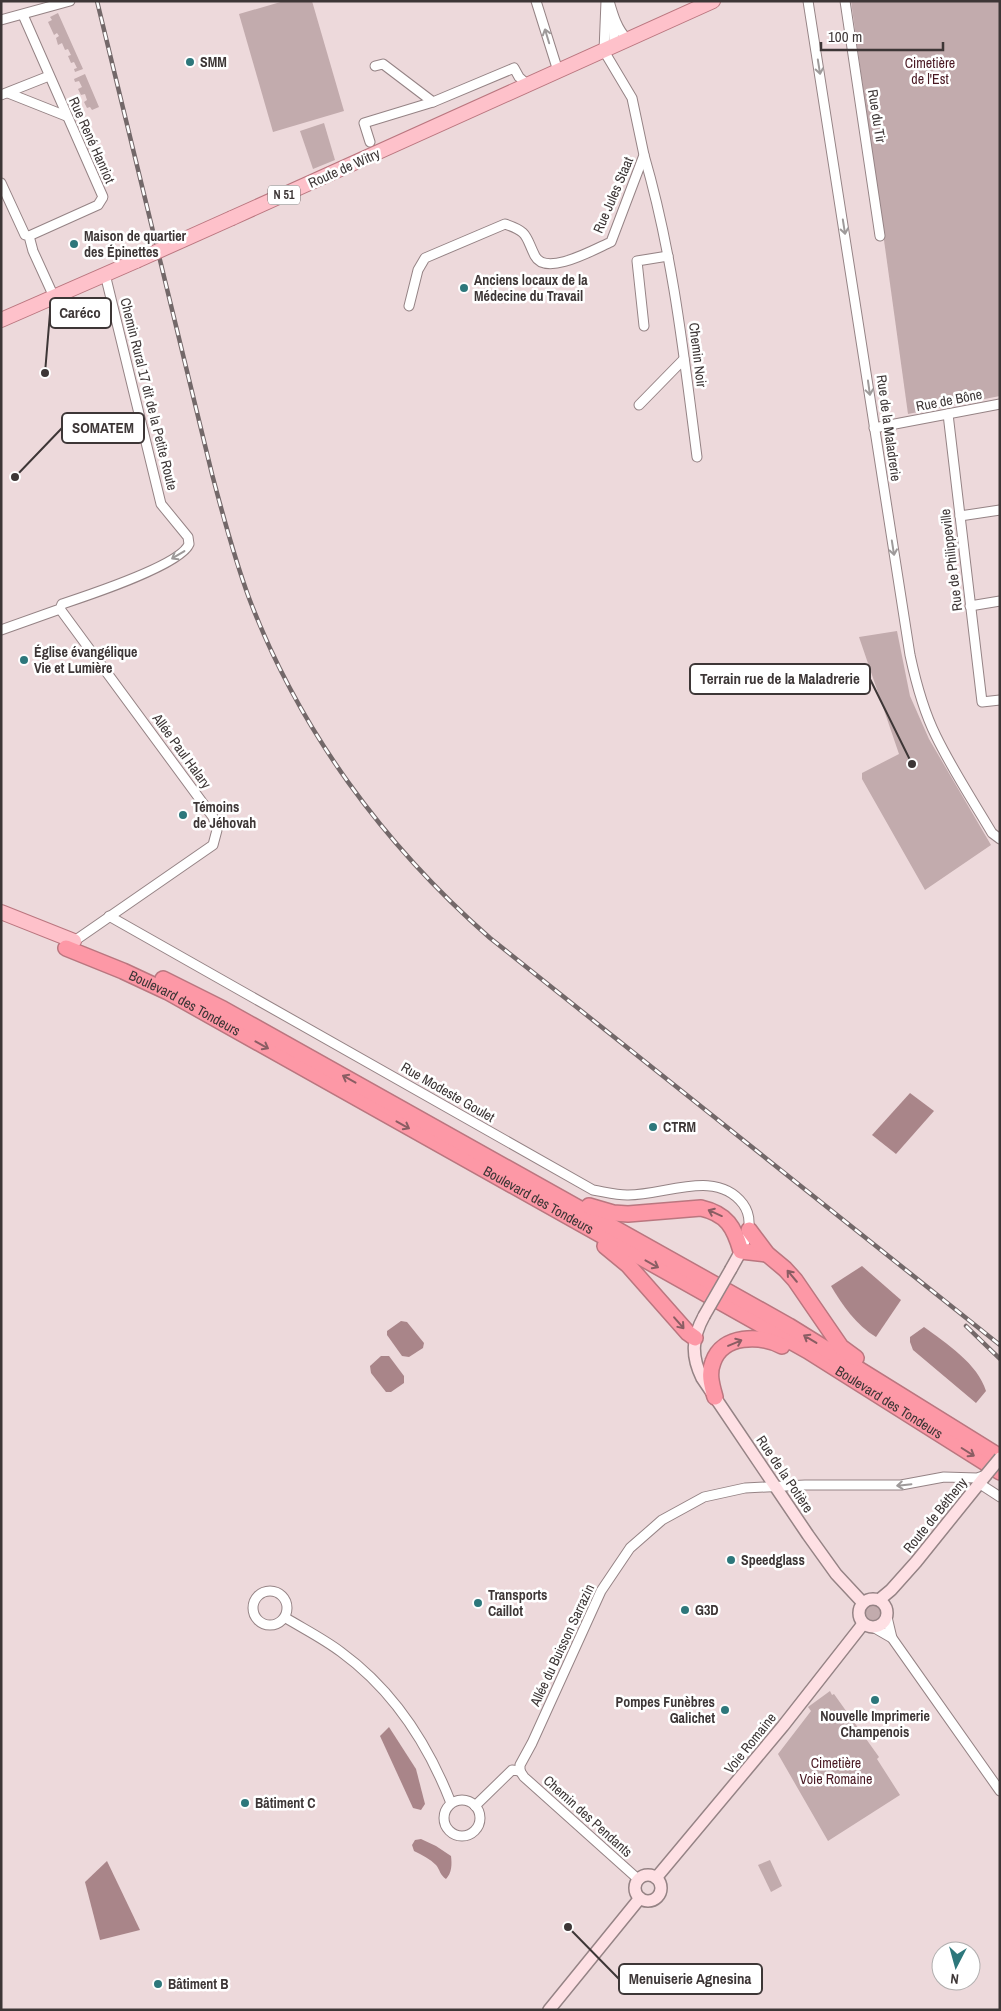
<svg xmlns="http://www.w3.org/2000/svg" width="1001" height="2011" font-family="'Archivo Narrow',sans-serif">
<style>
.green{fill:#c2abad}
.water{fill:#a98589}
.lines{fill:none;stroke-linecap:round;stroke-linejoin:round}
.street-casing{stroke:#958385;stroke-width:11}
.secondary-casing{stroke:#958385;stroke-width:14}
.primary-casing{stroke:#ba767f;stroke-width:16}
.highway-casing{stroke:#ba767f;stroke-width:18}
.street{stroke:#fff;stroke-width:9}
.secondary{stroke:#fee0e4;stroke-width:11}
.primary{stroke:#fec1ca;stroke-width:14}
.highway{stroke:#fd98a6;stroke-width:15}
.rail-casing{stroke:#736869;stroke-width:4.5}
.rail{stroke:#fff;stroke-width:2.5;stroke-dasharray:8;stroke-linecap:butt}
.secondary-bridge-casing{stroke:#958385;stroke-width:14;stroke-linecap:butt}
.primary-bridge-casing{stroke:#ba767f;stroke-width:16;stroke-linecap:butt}
.secondary-bridge{stroke:#fee0e4;stroke-width:11}
.primary-bridge{stroke:#fec1ca;stroke-width:14}
.oneway{stroke:#9e9a9a}
.oneway2{stroke:#8a5d63}
.poi-dot{fill:#2d777b;stroke:#fff;stroke-width:2}
.labels{text-anchor:middle;stroke-width:5;stroke-linejoin:round;paint-order:stroke}
.shield{fill:#fff;stroke:#777272;stroke-width:1}
.shield-label{font-size:12px;font-weight:bold;fill:#3d3636}
.poi-label{font-size:14px;font-weight:bold;fill:#3d3636;stroke:#fff;text-anchor:start}
.park-label{font-size:14px;fill:#491822;stroke:#fff}
.street-label{font-size:14px;fill:#3d3636;stroke:#fff}
.leader{fill:none;stroke:#3d3636;stroke-width:2}
.callout-dot{fill:#3d3636;stroke:#fff;stroke-width:2}
.callout{fill:#fff;stroke:#3d3636;stroke-width:2}
.callout-label{font-size:15px;text-anchor:middle;font-weight:bold;fill:#3d3636}
</style>
<rect width="100%" height="100%" fill="#edd9db"/>
<g class="green">
<path d="M284,1H312L344,111L273,132L239,14Z"/>
<path d="M851,1H1000V396L908,414Z"/>
<path d="M58,13L83,69L75,72L74,69L77,68L74,62L71,63L68,56L71,55L68,49L65,50L62,43L58,45L56,38L59,36L57,33L54,35L48,22L52,20L50,17Z"/>
<path d="M85,74L99,107L92,110L90,107L87,108L84,102L87,100L85,94L81,95L78,89L82,87L79,81L75,82L74,79Z"/>
<path d="M324,123L335,160L313,169L300,131Z"/>
<path d="M897,631L910,696L929,739L991,845L925,890L862,779V773L899,754L859,637Z"/>
<circle cx="873" cy="1613" r="10"/>
<path d="M830,1691L832,1695L834,1694L879,1757L877,1759L900,1795L828,1841L778,1754L811,1711L808,1707Z"/>
<path d="M770,1860L782,1886L771,1892L758,1865Z"/>
</g>
<g class="water">
<path d="M910,1093L934,1111L896,1154L872,1135Z"/>
<path d="M862,1266L901,1300L876,1337C856,1325 843,1306 831,1286Z"/>
<path d="M401,1321L407,1322L424,1343L423,1348L409,1357L402,1356L387,1335V1331Z"/>
<path d="M924,1327C946,1343 978,1364 986,1391L976,1403L913,1350L910,1342V1337Z"/>
<path d="M381,1356H389L404,1376V1383L391,1392H386L371,1373L370,1366Z"/>
<path d="M389,1727L416,1769L425,1804L421,1810L413,1808L380,1736Z"/>
<path d="M421,1839L436,1846L451,1856C452,1864 452,1873 446,1879C440,1875 440,1870 436,1865C430,1859 422,1855 414,1851L412,1845L415,1840Z"/>
<path d="M107,1861L140,1930L100,1940L85,1882Z"/>
</g>
<g class="lines">
<defs>
<g id="street">
<path d="M536,1L558,71"/>
<path d="M609,1C613,15 617,29 627,39H630"/>
<path d="M808,1L910,655C916,683 923,710 936,736C952,769 973,801 992,833L1000,839"/>
<path d="M845,1L880,236"/>
<path d="M23,15L103,197L98,205L29,236"/>
<path d="M613,17L614,46"/>
<path d="M1,20L70,1"/>
<path d="M375,66L383,64L433,102"/>
<path d="M8,93L66,116"/>
<path d="M1,95L49,76"/>
<path d="M370,142L364,123L433,102L514,68L519,77L528,85"/>
<path d="M644,155C673,254 684,356 697,457"/>
<path d="M1,183L25,235L29,236L33,251L54,297"/>
<path d="M409,306L418,270L425,258L505,224C529,232 525,236 535,256C546,277 595,249 611,242L644,155L632,98L604,51L606,1"/>
<path d="M644,326L637,261L668,256"/>
<path d="M639,405L684,359"/>
<path d="M948,414L982,702L1000,700"/>
<path d="M874,428L1000,404"/>
<path d="M960,516L1000,510"/>
<path d="M970,606L1000,601"/>
<path d="M60,609L213,817L217,830L213,845L70,944"/>
<path d="M1,630L60,609L62,604C86,596 181,565 189,544L188,537L161,504L105,274"/>
<path d="M109,916L593,1190C605,1192 616,1195 627,1195C664,1196 716,1168 743,1204C754,1219 748,1236 741,1251"/>
<path d="M980,1484L1000,1497"/>
<circle cx="270" cy="1608" r="17"/>
<path d="M887,1617L892,1638"/>
<path d="M286,1618C304,1629 324,1639 341,1652C393,1690 428,1744 451,1803"/>
<path d="M873,1627L892,1638L1000,1791"/>
<path d="M520,1771V1765L532,1743L601,1591L630,1548L662,1520L704,1497L745,1488L805,1485H901L944,1477L977,1478L986,1475"/>
<path d="M520,1771L524,1777L639,1880"/>
<circle cx="462" cy="1818" r="18"/>
<path d="M475,1806L512,1770L520,1771"/>
</g>
<g id="secondary">
<path d="M731,1269L741,1251"/>
<path d="M704,1316C692,1338 691,1356 702,1378L808,1535L836,1574L863,1603"/>
<circle cx="873" cy="1613" r="14"/>
<path d="M879,1600L891,1590L916,1562L986,1475"/>
<circle cx="648" cy="1888" r="13"/>
<path d="M656,1878L783,1726L863,1624"/>
<path d="M549,2010L640,1898"/>
</g>
<g id="primary">
<path d="M232,218L713,1"/>
<path d="M1,320L136,261"/>
<path d="M1,912L74,941"/>
</g>
<g id="highway">
<path id="s1" d="M66,948L123,971L168,992L808,1351L1000,1472"/>
<path d="M163,979L223,1009L789,1326L1000,1457"/>
<path d="M589,1206L613,1213L628,1214L701,1208C727,1214 734,1227 741,1251L767,1254"/>
<path d="M749,1230L767,1254L785,1269L795,1280L841,1347L856,1358"/>
<path d="M605,1246L628,1265L688,1333L695,1338"/>
<path d="M715,1397C712,1386 708,1374 713,1362C723,1334 760,1335 782,1346"/>
</g>
</defs>
<use href="#street" class="street-casing"/>
<use href="#secondary" class="secondary-casing"/>
<use href="#primary" class="primary-casing"/>
<use href="#highway" class="highway-casing"/>
<use href="#street" class="street"/>
<use href="#secondary" class="secondary"/>
<use href="#primary" class="primary"/>
<use href="#highway" class="highway"/>
<defs>
<g id="rail">
<path d="M97,1L212,474C223,516 234,557 249,598C299,730 384,845 490,938L1000,1345"/>
<path d="M966,1326L1000,1359"/>
</g>
</defs>
<use href="#rail" class="rail-casing"/>
<use href="#rail" class="rail"/>
<defs>
<g id="secondary-bridge">
<path d="M704,1316L731,1269"/>
<path d="M986,1475L1000,1458"/>
</g>
<path id="primary-bridge" d="M136,261L232,218"/>
</defs>
<use href="#secondary-bridge" class="secondary-bridge-casing"/>
<use href="#primary-bridge" class="primary-bridge-casing"/>
<use href="#secondary-bridge" class="secondary-bridge"/>
<use href="#primary-bridge" class="primary-bridge"/>
</g>
<defs><path id="oneway-shaft" d="M-6 0H5M1.5-3L5.5 0L1.5 3" fill="none" stroke-width="1.6" stroke-linecap="round" stroke-linejoin="round" transform="scale(1.25)"/></defs>
<g class="oneway">
<use href="#oneway-shaft" transform="translate(547 36) rotate(-107)"/>
<use href="#oneway-shaft" transform="translate(819 67) rotate(81)"/>
<use href="#oneway-shaft" transform="translate(844 227) rotate(81)"/>
<use href="#oneway-shaft" transform="translate(869 388) rotate(82)"/>
<use href="#oneway-shaft" transform="translate(893 548) rotate(81)"/>
<use href="#oneway-shaft" transform="translate(178 555) rotate(149)"/>
<use href="#oneway-shaft" transform="translate(904 1485) rotate(174)"/>
</g>
<g class="oneway2">
<use href="#oneway-shaft" transform="translate(262 1045) rotate(29)"/>
<use href="#oneway-shaft" transform="translate(349 1079) rotate(-151)"/>
<use href="#oneway-shaft" transform="translate(403 1125) rotate(29)"/>
<use href="#oneway-shaft" transform="translate(715 1213) rotate(-156)"/>
<use href="#oneway-shaft" transform="translate(652 1264) rotate(29)"/>
<use href="#oneway-shaft" transform="translate(792 1276) rotate(-130)"/>
<use href="#oneway-shaft" transform="translate(679 1323) rotate(49)"/>
<use href="#oneway-shaft" transform="translate(810 1339) rotate(-149)"/>
<use href="#oneway-shaft" transform="translate(735 1343) rotate(-23)"/>
<use href="#oneway-shaft" transform="translate(968 1452) rotate(32)"/>
</g>
<g class="poi-dot">
<circle cx="190" cy="62" r="5"/>
<circle cx="74" cy="244" r="5"/>
<circle cx="464" cy="288" r="5"/>
<circle cx="24" cy="660" r="5"/>
<circle cx="183" cy="815" r="5"/>
<circle cx="653" cy="1127" r="5"/>
<circle cx="731" cy="1560" r="5"/>
<circle cx="478" cy="1603" r="5"/>
<circle cx="685" cy="1610" r="5"/>
<circle cx="875" cy="1700" r="5"/>
<circle cx="725" cy="1710" r="5"/>
<circle cx="245" cy="1803" r="5"/>
<circle cx="158" cy="1984" r="5"/>
</g>
<g class="labels">
<rect class="shield" x="268" y="185.5" width="32" height="19" rx="4"/>
<g class="shield-label">
<text x="284" y="199">N 51</text>
</g>
<g class="poi-label">
<text x="200" y="67">SMM</text>
<text x="84" y="241">Maison de quartier<tspan x="84" dy="16">des Épinettes</tspan></text>
<text x="474" y="285">Anciens locaux de la<tspan x="474" dy="16">Médecine du Travail</tspan></text>
<text x="34" y="657">Église évangélique<tspan x="34" dy="16">Vie et Lumière</tspan></text>
<text x="193" y="812">Témoins<tspan x="193" dy="16">de Jéhovah</tspan></text>
<text x="663" y="1132">CTRM</text>
<text x="741" y="1565">Speedglass</text>
<text x="488" y="1600">Transports<tspan x="488" dy="16">Caillot</tspan></text>
<text x="695" y="1615">G3D</text>
<text x="715" y="1707" text-anchor="end">Pompes Funèbres<tspan x="715" dy="16">Galichet</tspan></text>
<text x="875" y="1721" text-anchor="middle">Nouvelle Imprimerie<tspan x="875" dy="16">Champenois</tspan></text>
<text x="255" y="1808">Bâtiment C</text>
<text x="168" y="1989">Bâtiment B</text>
</g>
<g class="park-label">
<text x="930" y="68">Cimetière<tspan x="930" dy="16">de l'Est</tspan></text>
<text x="836" y="1768">Cimetière<tspan x="836" dy="16">Voie Romaine</tspan></text>
</g>
<g class="street-label">
<text transform="translate(877 116) rotate(81)" y="5">Rue du Tir</text>
<text transform="translate(92 140) rotate(66)" y="5">Rue René Hanriot</text>
<text transform="translate(344 168) rotate(-24)" y="5">Route de Witry</text>
<text transform="translate(613 195) rotate(-67)" y="5">Rue Jules Staat</text>
<text transform="translate(698 355) rotate(83)" y="5">Chemin Noir</text>
<text transform="translate(149 394) rotate(76)" y="5">Chemin Rural 17 dit de la Petite Route</text>
<text transform="translate(949 400) rotate(-11)" y="5">Rue de Bône</text>
<text transform="translate(889 428) rotate(82)" y="5">Rue de la Maladrerie</text>
<text transform="translate(951 560) rotate(-97)" y="5">Rue de Philippeville</text>
<text transform="translate(182 751) rotate(54)" y="5">Allée Paul Halary</text>
<text dy="5" stroke="none"><textPath href="#s1" startOffset="131">Boulevard des Tondeurs</textPath></text>
<text transform="translate(448 1092) rotate(30)" y="5">Rue Modeste Goulet</text>
<text dy="5" stroke="none"><textPath href="#s1" startOffset="536">Boulevard des Tondeurs</textPath></text>
<text dy="5" stroke="none"><textPath href="#s1" startOffset="941">Boulevard des Tondeurs</textPath></text>
<text transform="translate(785 1474) rotate(56)" y="5">Rue de la Potière</text>
<text transform="translate(935 1515) rotate(-51)" y="5">Route de Bétheny</text>
<text transform="translate(562 1645) rotate(-65)" y="5">Allée du Buisson Sarrazin</text>
<text transform="translate(750 1743) rotate(-51)" y="5">Voie Romaine</text>
<text transform="translate(588 1816) rotate(42)" y="5">Chemin des Pendants</text>
</g>
</g>
<path class="leader" d="M45 373L50 313M15 477L62 428M912 764L870 679M568 1927L619 1979"/>
<g class="callout-dot">
<circle cx="45" cy="373" r="5"/>
<circle cx="15" cy="477" r="5"/>
<circle cx="912" cy="764" r="5"/>
<circle cx="568" cy="1927" r="5"/>
</g>
<g class="callout">
<rect x="50" y="298" width="61" height="30" rx="5"/>
<rect x="62" y="413" width="82" height="30" rx="5"/>
<rect x="690" y="664" width="180" height="30" rx="5"/>
<rect x="619" y="1964" width="143" height="30" rx="5"/>
</g>
<g class="callout-label">
<text x="80" y="318">Caréco</text>
<text x="103" y="433">SOMATEM</text>
<text x="780" y="684">Terrain rue de la Maladrerie</text>
<text x="690" y="1984">Menuiserie Agnesina</text>
</g>
<rect width="1001" height="2011" fill="none" stroke="#3d3636" stroke-width="5"/>
<g transform="translate(956 1966) rotate(186)"><circle r="24" fill="#ffffff" stroke="#b1afaf"/>
<path d="M0-4L9 19L0 12L-9 19Z" fill="#2d777b"/>
<text y="-8" font-size="14" font-weight="bold" text-anchor="middle" fill="#3d3636">N</text>
</g>
<path d="M821 42v8h122v-8" fill="none" stroke="#3d3636" stroke-width="2.5"/>
<text x="828" y="42" font-size="15" fill="#3d3636" stroke="#ffffff" stroke-width="4" paint-order="stroke">100 m</text>
</svg>
